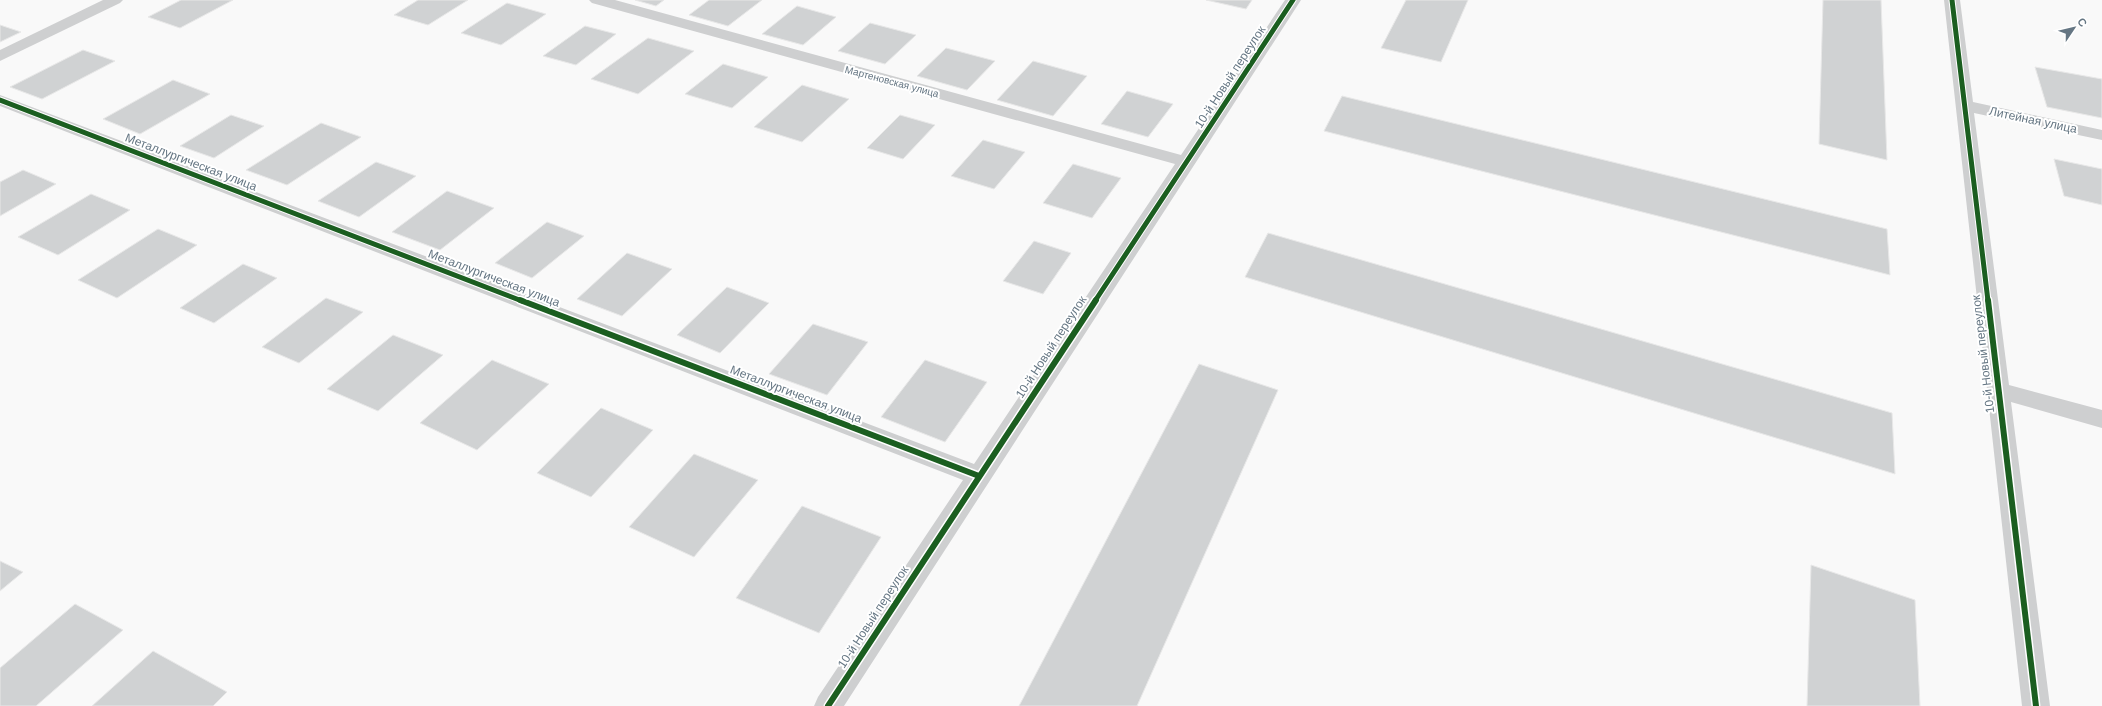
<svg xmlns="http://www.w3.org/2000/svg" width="2102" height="706" font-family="Helvetica,sans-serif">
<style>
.building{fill:#d0d2d3;stroke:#e8e8e8}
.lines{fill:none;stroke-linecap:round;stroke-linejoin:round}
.street{fill:#cecfd0;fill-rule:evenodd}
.cycleway-far1-casing{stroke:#fff;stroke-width:7}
.cycleway-casing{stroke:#fff;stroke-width:9}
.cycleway-far1{stroke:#1b5e20;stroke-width:5}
.cycleway{stroke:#1b5e20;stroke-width:6}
.labels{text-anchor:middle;stroke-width:4;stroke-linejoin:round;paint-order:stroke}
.far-street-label{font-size:10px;fill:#657683;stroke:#fff}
.street-label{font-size:12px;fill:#657683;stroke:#fff}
</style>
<rect width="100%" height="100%" fill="#f9f9f9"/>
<g class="building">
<path d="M181,0H233L180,28L148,17Z"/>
<path d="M418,0H468L428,25L394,15Z"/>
<path d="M635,0H664L656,6Z"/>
<path d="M709,0H762L728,26L689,15Z"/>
<path d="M1206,0H1252L1246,9Z"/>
<path d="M1406,0H1468L1441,62L1381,48Z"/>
<path d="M1823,0H1881L1887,160L1819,144Z"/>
<path d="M507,3L546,14L501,45L461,33Z"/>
<path d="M797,6L836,17L803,45L762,34Z"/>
<path d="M870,23L916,35L885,64L838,51Z"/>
<path d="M0,25L21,32L0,42Z"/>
<path d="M585,26L616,34L576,65L543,56Z"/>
<path d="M648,38L694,51L638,94L591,79Z"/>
<path d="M946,48L995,61L967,90L917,76Z"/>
<path d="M83,50L115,61L42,99L10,87Z"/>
<path d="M1033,61L1087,76L1053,116L997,100Z"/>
<path d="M723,64L768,77L732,108L685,94Z"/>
<path d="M2035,67L2102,79V118L2047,107Z"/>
<path d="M173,80L210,94L140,134L103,119Z"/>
<path d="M802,85L849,99L802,142L754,127Z"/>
<path d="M1127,91L1173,104L1148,137L1101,124Z"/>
<path d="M1342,96L1887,229L1890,275L1324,131Z"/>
<path d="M231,115L264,126L214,158L180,146Z"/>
<path d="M900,115L935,125L903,159L867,148Z"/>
<path d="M321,123L361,137L287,185L246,170Z"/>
<path d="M983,140L1025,152L994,189L951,176Z"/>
<path d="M2054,159L2102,169V205L2064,196Z"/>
<path d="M376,162L416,176L359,217L318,201Z"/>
<path d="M1073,164L1121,178L1092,218L1043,203Z"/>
<path d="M23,170L56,184L0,216V182Z"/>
<path d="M447,191L494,208L440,250L392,232Z"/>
<path d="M91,194L130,210L58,255L18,237Z"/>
<path d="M547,222L584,236L532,278L495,263Z"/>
<path d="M158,229L197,245L117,298L78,280Z"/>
<path d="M1268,233L1892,413L1895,474L1245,277Z"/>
<path d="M1034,241L1071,253L1043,294L1003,281Z"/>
<path d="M627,253L672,269L622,316L577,299Z"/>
<path d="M243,264L277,278L214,323L180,308Z"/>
<path d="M727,287L769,303L720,353L677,335Z"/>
<path d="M326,298L363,312L299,363L262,347Z"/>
<path d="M813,324L868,342L827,395L769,374Z"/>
<path d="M393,335L443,355L378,411L327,389Z"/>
<path d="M492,360L549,384L477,450L420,423Z"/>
<path d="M925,360L987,382L945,442L881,417Z"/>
<path d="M1199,364L1278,390L1137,706H1019Z"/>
<path d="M601,408L653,430L591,497L537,473Z"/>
<path d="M694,454L758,480L694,557L629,527Z"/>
<path d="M802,506L881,537L819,633L736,598Z"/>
<path d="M0,561L23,572L0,591Z"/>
<path d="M1811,565L1915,600L1920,706H1807Z"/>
<path d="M75,604L123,630L36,706H0V668Z"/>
<path d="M153,651L227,692L213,706H92Z"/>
</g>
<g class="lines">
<g class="street">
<path d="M103,0H123L120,3L0,61V50Z"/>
<path d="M589,0H615L1181,155L1285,0H1301L844,706H814L818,697L963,480L0,106V95L974,464L1175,164L592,3Z"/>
<path d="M1944,0H1960L1973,102L2102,130V140L1974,113L2009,385L2102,410V428L2011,402L2050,706H2022Z"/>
</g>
<defs>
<g id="cycleway-far1">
<path d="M1952,0L1988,301"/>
<path d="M0,100L522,301"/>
<path d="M1095,301L1293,0"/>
</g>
<g id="cycleway">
<path d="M520,300L979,476"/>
<path d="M1988,300L2036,706"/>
<path d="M828,706L1096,300"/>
</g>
</defs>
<use href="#cycleway-far1" class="cycleway-far1-casing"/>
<use href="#cycleway" class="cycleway-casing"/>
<use href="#cycleway-far1" class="cycleway-far1"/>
<use href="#cycleway" class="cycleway"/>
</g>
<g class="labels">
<g class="far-street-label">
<text transform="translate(892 81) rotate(15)" y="4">Мартеновская улица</text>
</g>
<g class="street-label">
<text transform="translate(1230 77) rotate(-57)" y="4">10-й Новый переулок</text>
<text transform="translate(2033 120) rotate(12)" y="4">Литейная улица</text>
<text transform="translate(191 162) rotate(21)" y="4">Металлургическая улица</text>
<text transform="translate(494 278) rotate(21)" y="4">Металлургическая улица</text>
<text transform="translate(1051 347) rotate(-57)" y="4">10-й Новый переулок</text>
<text transform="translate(1983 354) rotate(-97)" y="4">10-й Новый переулок</text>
<text transform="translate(796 394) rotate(21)" y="4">Металлургическая улица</text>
<text transform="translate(873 617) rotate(-57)" y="4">10-й Новый переулок</text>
</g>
</g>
<g transform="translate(2074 28) rotate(55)" stroke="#ffffff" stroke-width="3" paint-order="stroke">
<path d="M0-3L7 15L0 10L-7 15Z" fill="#657683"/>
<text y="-6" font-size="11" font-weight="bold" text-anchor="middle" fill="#657683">С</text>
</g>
</svg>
